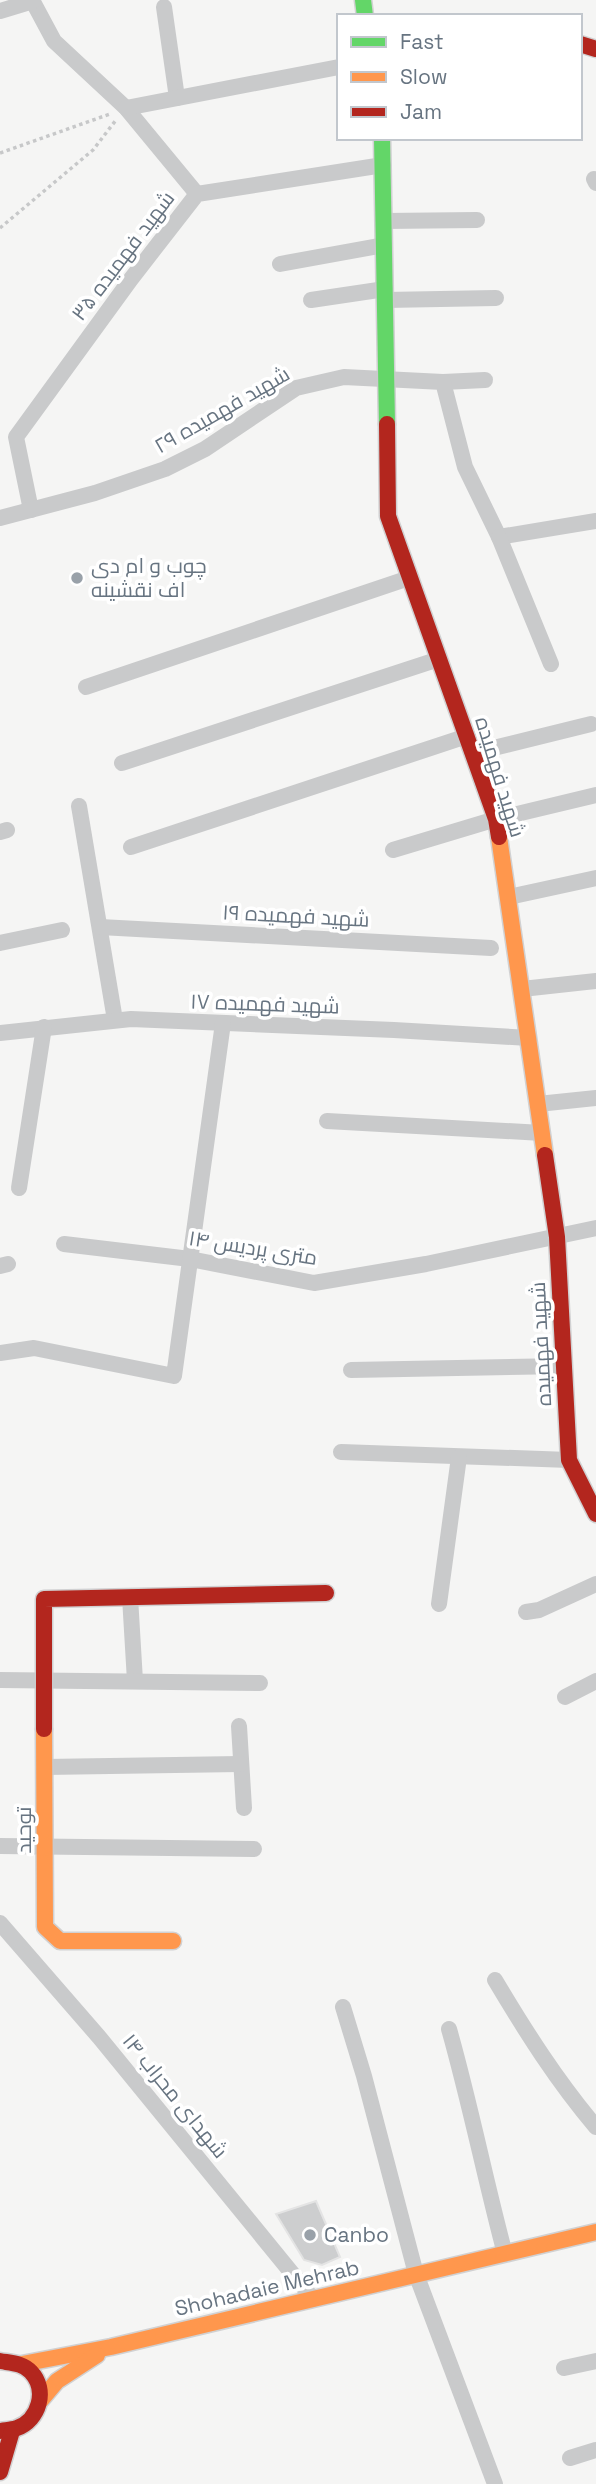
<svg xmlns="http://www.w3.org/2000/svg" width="596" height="2484" font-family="'Space Grotesk',Cairo,sans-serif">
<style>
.building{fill:#cdcecf;stroke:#e4e4e4;stroke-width:2}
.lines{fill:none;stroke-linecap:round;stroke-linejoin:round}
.fast-casing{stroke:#d1d1d2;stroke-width:19}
.slow-casing{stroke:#d1d1d2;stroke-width:19}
.jam-casing{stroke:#d1d1d2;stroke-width:19}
.path{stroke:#c7c8c9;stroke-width:3.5;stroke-dasharray:3.5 3.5;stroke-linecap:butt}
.street{stroke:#c9cacb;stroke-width:16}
.fast{stroke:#63d668;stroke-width:16}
.slow{stroke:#ff974d;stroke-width:16}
.jam{stroke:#b3261e;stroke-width:16}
.poi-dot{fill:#99a1a9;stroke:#fff;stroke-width:2.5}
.labels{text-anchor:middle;stroke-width:7;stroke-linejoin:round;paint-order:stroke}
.street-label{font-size:21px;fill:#677481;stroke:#fff}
.poi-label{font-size:21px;fill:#677481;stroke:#fff;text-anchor:start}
</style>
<rect width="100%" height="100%" fill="#f5f5f4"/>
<path class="building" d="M316,2201L340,2257L322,2265L304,2260L276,2214Z"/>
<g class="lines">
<defs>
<g id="fast">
<path d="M363,0L365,16"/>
<path d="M382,138L387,424"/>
</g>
<g id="slow">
<path d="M499,837L545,1155"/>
<path d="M44,1729L45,1927L60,1941H173"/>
<path d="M22,2364L111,2347L596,2232"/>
<path d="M41,2400L57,2381L97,2355"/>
</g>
<g id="jam">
<path d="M580,44L596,49"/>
<path d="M387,424L388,516L496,819L499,837"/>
<path d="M545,1155L557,1237L569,1460L596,1514"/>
<path d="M44,1729V1599L326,1593"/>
<path d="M0,2361C11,2363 23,2363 31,2372C48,2390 39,2420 17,2428C12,2430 5,2430 0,2431"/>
<path d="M0,2472L12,2431"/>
</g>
</defs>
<use href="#fast" class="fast-casing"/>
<use href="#slow" class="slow-casing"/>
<use href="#jam" class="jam-casing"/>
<g class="path">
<path d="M0,153L110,114"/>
<path d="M0,228L93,150L116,120"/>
</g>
<g class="street">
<path d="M32,0L54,41L126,108L197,194"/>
<path d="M164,7L177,98"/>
<path d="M0,11L33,1"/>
<path d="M126,108L339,67"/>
<path d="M594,179L596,183"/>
<path d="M384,221L477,220"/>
<path d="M280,264L384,245"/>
<path d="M311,300L385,289"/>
<path d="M385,300L496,298"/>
<path d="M443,382L485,380"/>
<path d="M31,510L16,437L131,279L197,194L383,165"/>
<path d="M0,518L95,493L165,469L205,449L296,388L344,377L443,382L465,467L499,537L596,521"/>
<path d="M499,537L551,664"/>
<path d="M86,687L409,578"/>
<path d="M473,753L591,724"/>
<path d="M122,763L439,659"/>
<path d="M79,806L115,1020"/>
<path d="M0,832L7,830"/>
<path d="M131,847L467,736"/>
<path d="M393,850L496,819L596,795"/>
<path d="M509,897L596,878"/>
<path d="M100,927L491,948"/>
<path d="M0,943L62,930"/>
<path d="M522,989L596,981"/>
<path d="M0,1033L131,1019L394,1030L529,1038"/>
<path d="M538,1104L596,1098"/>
<path d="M327,1121L542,1133"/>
<path d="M19,1188L44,1027"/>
<path d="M64,1244L190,1259L314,1283L426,1264L596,1228"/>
<path d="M0,1266L8,1264"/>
<path d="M0,1353L34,1348L174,1376L223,1023"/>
<path d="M351,1370L564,1366"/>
<path d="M341,1452L569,1460"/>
<path d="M130,1597L135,1681"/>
<path d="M439,1604L459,1457"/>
<path d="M526,1612L539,1610L596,1584"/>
<path d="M0,1680L260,1683"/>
<path d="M565,1697L596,1681"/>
<path d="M239,1726L244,1808"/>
<path d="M45,1767L240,1764"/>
<path d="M0,1846L254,1849"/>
<path d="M0,1923L99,2037L313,2299"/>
<path d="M495,1980C526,2032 557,2081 596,2127"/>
<path d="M343,2007L364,2076L416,2274L495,2484"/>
<path d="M449,2029C470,2103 485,2179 505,2254"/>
<path d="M564,2368L596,2361"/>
<path d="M570,2458L596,2450"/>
</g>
<use href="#fast" class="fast"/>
<use href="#slow" class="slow"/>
<use href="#jam" class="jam"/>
</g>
<g class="poi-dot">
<circle cx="77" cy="578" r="7"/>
<circle cx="310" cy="2235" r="7"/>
</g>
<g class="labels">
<g class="street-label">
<text transform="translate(123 256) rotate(-53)" y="7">شهید فهمیده ۳۵</text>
<text transform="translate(222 410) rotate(-30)" y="7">شهید فهمیده ۲۹</text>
<text transform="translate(500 777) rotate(73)" y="7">شهید فهمیده</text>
<text transform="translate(296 916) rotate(3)" y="7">شهید فهمیده ۱۹</text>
<text transform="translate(265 1004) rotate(2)" y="7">شهید فهمیده ۱۷</text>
<text transform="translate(253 1248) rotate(9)" y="7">۱۴ متری پردیس</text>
<text transform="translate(541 1344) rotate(-93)" y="7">شهید فهمیده</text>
<text transform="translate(24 1830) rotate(-90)" y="7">توحید</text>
<text transform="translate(175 2096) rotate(51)" y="7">شهدای محراب ۱۴</text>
<text transform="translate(267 2288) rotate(-13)" y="7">Shohadaie Mehrab</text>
</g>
<g class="poi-label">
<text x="91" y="573">چوب و ام دی<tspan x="91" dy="24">اف نقشینه</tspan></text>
<text x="324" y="2242">Canbo</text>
</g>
</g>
<rect x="337" y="14" width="245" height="126" fill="#ffffff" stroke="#c2c7cd" stroke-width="2"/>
<rect x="351" y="37" width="35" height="10" fill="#63d668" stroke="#c2c7cd" stroke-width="2"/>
<text x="400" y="49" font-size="21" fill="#677481">Fast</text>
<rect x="351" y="72" width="35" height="10" fill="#ff974d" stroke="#c2c7cd" stroke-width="2"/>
<text x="400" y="84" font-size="21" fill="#677481">Slow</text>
<rect x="351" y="107" width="35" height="10" fill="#b3261e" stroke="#c2c7cd" stroke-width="2"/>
<text x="400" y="119" font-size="21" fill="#677481">Jam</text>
</svg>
